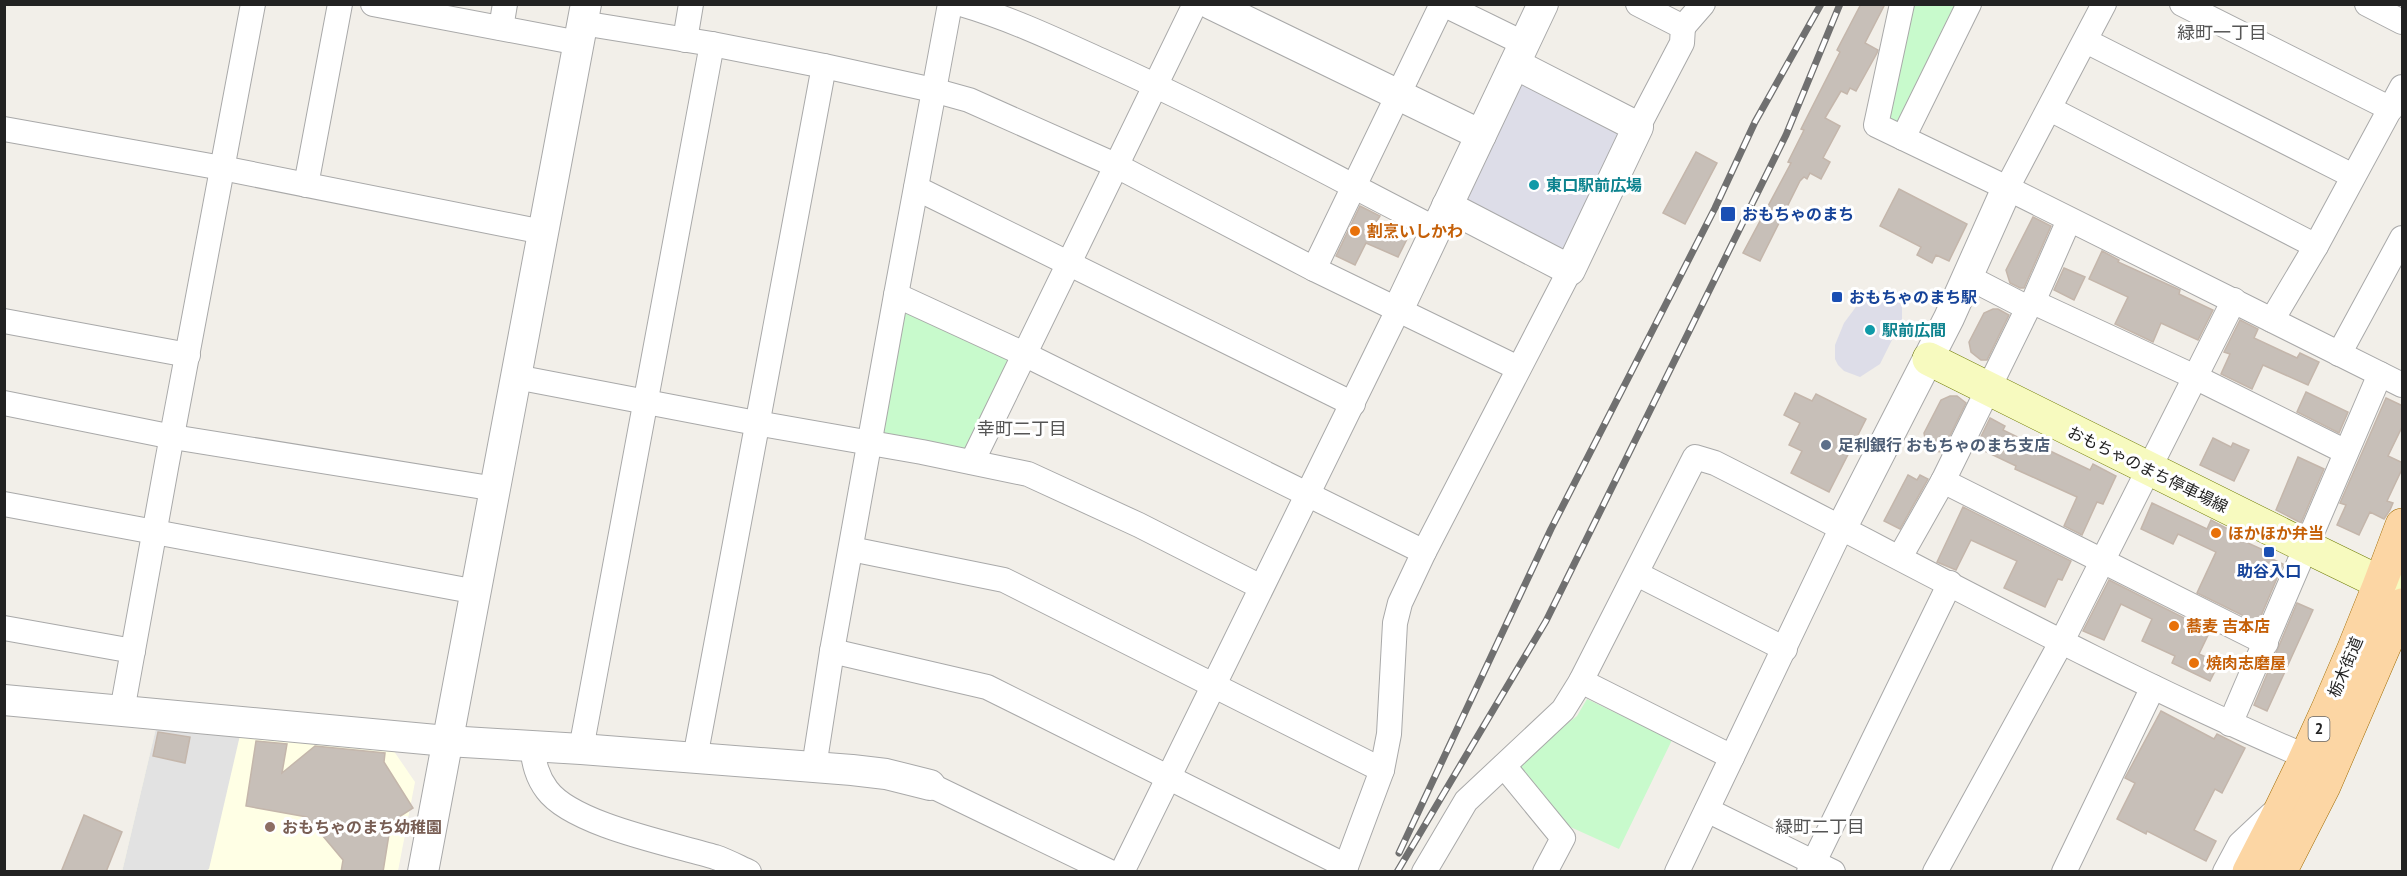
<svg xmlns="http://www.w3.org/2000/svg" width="2407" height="876" font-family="'PT Sans','Noto Sans JP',sans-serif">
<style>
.education{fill:#ffffe5}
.park{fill:#c8facc}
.parking{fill:#e2e2e2}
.plaza{fill:#dddde8}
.building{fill:#c7bfb8;stroke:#c4b6ab;stroke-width:1.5}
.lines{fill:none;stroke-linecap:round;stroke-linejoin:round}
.minor-casing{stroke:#a9a9a9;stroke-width:26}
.tertiary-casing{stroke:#a9a9a9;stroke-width:32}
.secondary-casing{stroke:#707d05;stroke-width:34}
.primary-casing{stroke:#a06b00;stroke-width:34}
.minor{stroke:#fff;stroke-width:24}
.tertiary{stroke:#fff;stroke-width:30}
.secondary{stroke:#f7fabf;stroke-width:33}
.primary{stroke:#fcd6a4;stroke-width:33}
.rail-casing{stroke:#707070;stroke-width:7}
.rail{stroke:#fff;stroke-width:4.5;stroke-dasharray:14;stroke-linecap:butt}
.culture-dot{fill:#0f9aa8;stroke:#fff;stroke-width:2}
.transit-dot{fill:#1a4fb4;stroke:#fff;stroke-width:2}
.food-dot{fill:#e8710a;stroke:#fff;stroke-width:2}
.service-dot{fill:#5c6f8a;stroke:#fff;stroke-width:2}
.education-dot{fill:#8d6e63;stroke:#fff;stroke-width:2}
.labels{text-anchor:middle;stroke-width:6;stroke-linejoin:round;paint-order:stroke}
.shield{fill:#fff;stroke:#646464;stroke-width:1.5}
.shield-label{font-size:15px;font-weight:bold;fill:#222}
.culture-label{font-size:16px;font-weight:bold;fill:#0d838f;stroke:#fff;text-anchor:start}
.transit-label{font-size:16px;font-weight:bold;fill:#164399;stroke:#fff;text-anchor:start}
.food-label{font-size:16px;font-weight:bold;fill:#c56008;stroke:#fff;text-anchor:start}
.service-label{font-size:16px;font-weight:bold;fill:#4e5e75;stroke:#fff;text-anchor:start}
.street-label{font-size:16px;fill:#222;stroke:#fff}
.education-label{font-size:16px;font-weight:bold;fill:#785e54;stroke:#fff;text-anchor:start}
.neighbourhood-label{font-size:18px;fill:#555;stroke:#fff}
</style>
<rect width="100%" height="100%" fill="#f2efe9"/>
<path class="education" d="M157,724L389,744L415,782L398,871L122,872Z"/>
<g class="park">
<path d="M1902,5H1969L1903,138L1876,125Z"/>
<path d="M906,310L1011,359L963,451L882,434Z"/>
<path d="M1587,699L1672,740L1619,849L1566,825L1514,765L1577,716Z"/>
</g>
<path class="parking" d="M157,724L241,731L209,869L204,872H122Z"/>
<g class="plaza">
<path d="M1515,64L1638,127L1570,270L1447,206Z"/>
<path d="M1870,288L1897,297L1902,307V320L1880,364L1860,377L1844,371L1838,365L1835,359V345L1844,323Z"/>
</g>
<g class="building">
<path d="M1861,4H1885L1865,43L1878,50L1877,53L1856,91L1850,88L1847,94L1841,91L1825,118L1840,126L1823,158L1830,162L1821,179L1810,173L1807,179L1804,177L1800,181L1760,261L1743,253L1791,163L1788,162L1804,130L1801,129L1840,52L1837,50Z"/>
<path d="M1696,152L1717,163L1685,224L1663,213Z"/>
<path d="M1899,189L1967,224L1949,261L1936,255L1932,263L1917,255L1921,247L1880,226Z"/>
<path d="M1360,206L1380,216L1375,224L1407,239L1398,257L1366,243L1355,265L1336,256Z"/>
<path d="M2033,217L2051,226L2024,288H2020L2010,283L2006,270Z"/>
<path d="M2102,251L2119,260L2118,262L2180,290L2179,294L2213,310L2198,340L2161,323L2153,342L2115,324L2128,297L2089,279Z"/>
<path d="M2064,268L2085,277L2074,300L2054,290Z"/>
<path d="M1993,309H1998L2009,315L1987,360H1981L1971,352L1969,342L1984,313Z"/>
<path d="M2240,320L2258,329L2254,338L2297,358L2300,353L2319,362L2308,385L2263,365L2252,389L2221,374L2230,354L2224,352Z"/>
<path d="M2306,392L2348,412L2339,433L2297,412Z"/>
<path d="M1795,393L1812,401L1816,394L1866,419L1829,492L1791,473L1802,451L1789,445L1800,423L1784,415Z"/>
<path d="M1950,396H1957L1966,403L1942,452L1932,451L1926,443L1924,433L1941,400Z"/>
<path d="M2386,398L2403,406V425L2388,456L2403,463V467L2387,501L2393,503L2390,510L2384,519L2370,512L2359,535L2337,525L2346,505L2340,503Z"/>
<path d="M1990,418L2005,426L2003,430L2048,452V450L2090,470L2093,464L2116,476L2103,504L2097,502L2082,535L2064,526L2077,497L2015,469L2016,466L1976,447Z"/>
<path d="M2213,438L2231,447L2233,443L2249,450L2234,481L2200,465Z"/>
<path d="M2298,457L2324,469L2301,523L2276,510Z"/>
<path d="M1908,475L1917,480L1920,475L1928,479L1900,529L1884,521Z"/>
<path d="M2152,503L2207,529L2211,520L2230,530L2228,534L2268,552L2266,556L2283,564L2258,623L2197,593L2216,552L2178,534L2173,544L2141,529Z"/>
<path d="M1963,507L2071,561L2062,580L2058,579L2045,607L2004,588L2017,561L1971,540L1956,570L1937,562Z"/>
<path d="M2109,580L2210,631L2199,654L2219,663L2210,681L2172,663L2175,656L2142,641L2152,619L2121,604L2104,640L2083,631Z"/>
<path d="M2297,603L2313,610L2267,711L2254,705Z"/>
<path d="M2161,711L2214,739L2217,734L2245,748L2222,793L2215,789L2194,830L2216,841L2206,861L2147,831L2146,834L2117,819L2135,783L2125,778Z"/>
<path d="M158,732L190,737L185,763L153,756Z"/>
<path d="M256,741L287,744L282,773L315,746L385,753L384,762L413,808L391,822L383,872H341L343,860L307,817L246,806Z"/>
<path d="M84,815L122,832L106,872H61Z"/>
</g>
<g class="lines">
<defs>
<g id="minor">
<path d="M373,4L579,43"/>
<path d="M961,4C1009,18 1054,39 1100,60C1214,111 1325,172 1436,229"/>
<path d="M1443,4L1525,44"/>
<path d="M1902,4L1876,125L2007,188L2402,385"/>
<path d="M2182,4L2391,109"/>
<path d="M2367,4L2402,22"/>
<path d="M582,23L712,44L824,66L933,90L969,100L1115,165L1314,269L1518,368"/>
<path d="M1683,27L1703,4"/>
<path d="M501,28L505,4"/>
<path d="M685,40L691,4"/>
<path d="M2086,41L2353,176"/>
<path d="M2050,109L2316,246"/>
<path d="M1638,127L1682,43L1683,27L1638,4"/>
<path d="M4,129L222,168L543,232"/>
<path d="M1903,138L1969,4"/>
<path d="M306,185L340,4"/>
<path d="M916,188L1353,404"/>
<path d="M2007,188L2104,4"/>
<path d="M1314,269L1442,4"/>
<path d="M1968,277L2028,308"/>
<path d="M896,295L1024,354L1424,552"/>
<path d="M2033,302L2195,377L2346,452"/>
<path d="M2272,320L2316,246L2402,87"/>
<path d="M4,321L188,355"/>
<path d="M2339,354L2402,238"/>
<path d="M516,377L756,423L922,452L1028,474L1139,525L1261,587"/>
<path d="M4,403L173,437L496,489"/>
<path d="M972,462L1195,4"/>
<path d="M1943,481L2266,643"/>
<path d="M4,504L477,592"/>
<path d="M851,549L1004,580L1382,770"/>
<path d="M1900,557L1943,481L2028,308L2033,302L2069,220"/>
<path d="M1637,574L1785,649"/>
<path d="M4,628L133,651"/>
<path d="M832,651L987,687L1346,866"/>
<path d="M1581,681L1732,757"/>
<path d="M122,711C164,475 208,240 253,4"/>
<path d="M2230,724L2380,374"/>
<path d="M532,747C534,763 537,777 547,790C573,825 672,844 715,857C727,861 738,867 749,872"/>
<path d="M581,749L712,44"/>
<path d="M695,758L824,66"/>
<path d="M1504,766L1563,838L1545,872"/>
<path d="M814,767L832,651L896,295L950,4"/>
<path d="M930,785L1110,872"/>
<path d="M1707,810L1833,872"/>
<path d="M1122,872L1398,310"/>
<path d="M1344,872L1382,770L1389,734L1395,623L1400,603L1424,552L1570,270"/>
<path d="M1424,872L1466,801L1563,710L1581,681L1695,457L1715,463C1911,562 2105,671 2307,757"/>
<path d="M1677,872L1842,527"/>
<path d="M1809,872L1950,583"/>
<path d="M1935,872L2062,641L2234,300"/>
<path d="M2064,872L2153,687"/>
<path d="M2225,872L2240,844L2272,814"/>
</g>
<g id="tertiary">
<path d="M1211,4L1481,135"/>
<path d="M1447,206L1570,270L1638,127L1515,64"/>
<path d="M1398,310L1543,4"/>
<path d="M1842,527L1949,318L2007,188"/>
<path d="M4,700L447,741L581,749L852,770L886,774L930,785"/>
<path d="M423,872L586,4"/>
</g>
<path id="secondary" d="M1929,359L2307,547L2381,583L2402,590"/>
<g id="primary">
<path d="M2249,872C2308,760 2359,643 2402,525"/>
<path d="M2280,872L2324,786L2402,605"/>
</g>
</defs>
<use href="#minor" class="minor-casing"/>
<use href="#tertiary" class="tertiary-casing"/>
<use href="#secondary" class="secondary-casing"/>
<use href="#primary" class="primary-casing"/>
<use href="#minor" class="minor"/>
<use href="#tertiary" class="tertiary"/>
<use href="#secondary" class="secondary"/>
<use href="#primary" class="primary"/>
<defs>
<g id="rail">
<path d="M1399,853L1551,529L1715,208L1755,122L1821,4"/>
<path d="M1397,872L1546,621L1786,135L1840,4"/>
</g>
</defs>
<use href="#rail" class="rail-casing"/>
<use href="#rail" class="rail"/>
</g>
<g class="culture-dot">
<circle cx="1534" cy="185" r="6"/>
<circle cx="1870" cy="330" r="6"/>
</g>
<g class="transit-dot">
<rect x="1720" y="206" width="16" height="16" rx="3"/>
<rect x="1831" y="291" width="12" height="12" rx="3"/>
<rect x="2263" y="546" width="12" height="12" rx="3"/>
</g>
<g class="food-dot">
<circle cx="1355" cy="231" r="6"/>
<circle cx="2216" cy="533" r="6"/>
<circle cx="2174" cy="626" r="6"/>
<circle cx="2194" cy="663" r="6"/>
</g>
<circle class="service-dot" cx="1826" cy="445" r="6"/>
<circle class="education-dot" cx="270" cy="827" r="6"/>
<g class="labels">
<rect class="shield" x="2308.5" y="717" width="21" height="24" rx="4.5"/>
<g class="shield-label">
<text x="2319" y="734">2</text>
</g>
<g class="culture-label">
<text x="1546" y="191">東口駅前広場</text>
<text x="1882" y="336">駅前広間</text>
</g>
<g class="transit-label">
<text x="1742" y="220">おもちゃのまち</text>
<text x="1849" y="303">おもちゃのまち駅</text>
<text x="2269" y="577" text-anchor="middle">助谷入口</text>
</g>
<g class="food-label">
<text x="1367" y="237">割烹いしかわ</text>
<text x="2228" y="539">ほかほか弁当</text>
<text x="2186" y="632">蕎麦 吉本店</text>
<text x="2206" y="669">焼肉志磨屋</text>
</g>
<g class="service-label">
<text x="1838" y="451">足利銀行 おもちゃのまち支店</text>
</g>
<g class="street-label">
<text transform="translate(2148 469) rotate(26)" y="6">おもちゃのまち停車場線</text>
<text transform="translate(2345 667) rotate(-67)" y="6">栃木街道</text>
</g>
<g class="education-label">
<text x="282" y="833">おもちゃのまち幼稚園</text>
</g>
<g class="neighbourhood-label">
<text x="2222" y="39">緑町一丁目</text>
<text x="1022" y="435">幸町二丁目</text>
<text x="1820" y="833">緑町二丁目</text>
</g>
</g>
<rect width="2407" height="876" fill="none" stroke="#222222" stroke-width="12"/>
</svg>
